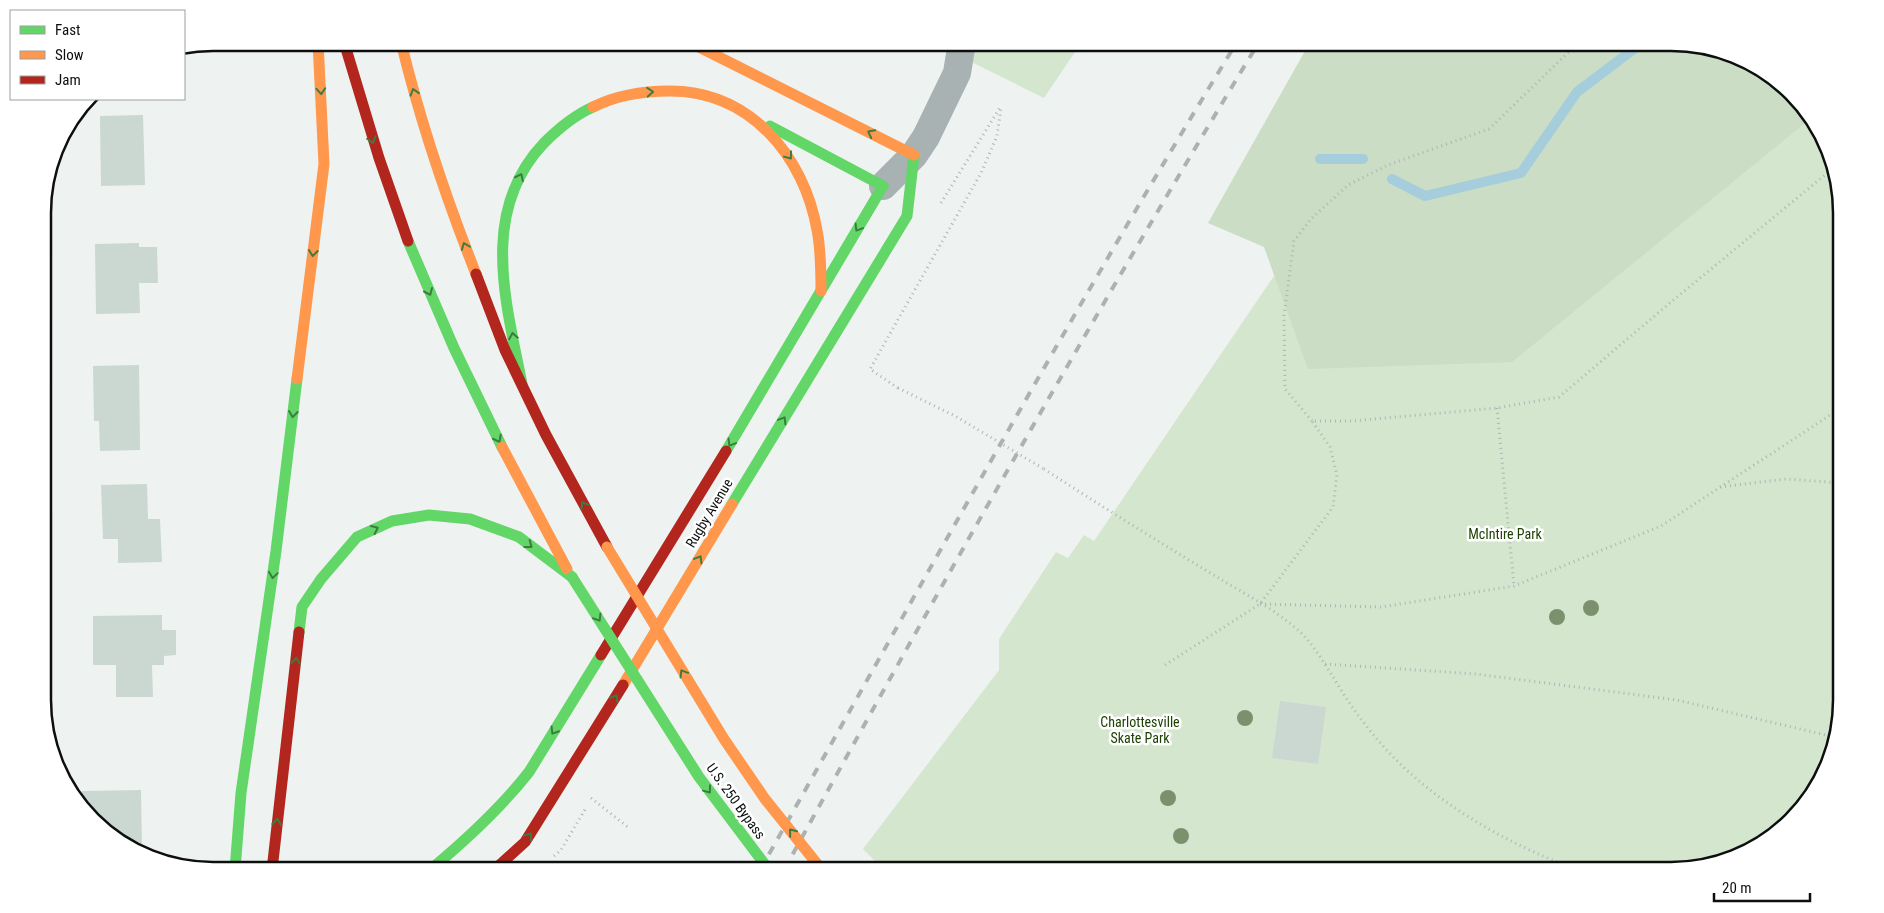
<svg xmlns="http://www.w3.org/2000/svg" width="1884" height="913" font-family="'Roboto Condensed',sans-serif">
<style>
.green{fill:#d4e6ce}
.forest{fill:#cbddc5}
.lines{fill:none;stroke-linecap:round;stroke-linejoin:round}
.stream{stroke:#a5cddc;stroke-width:10}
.building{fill:#cbd7d1}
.path{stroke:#aeb5b5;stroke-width:3;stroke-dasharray:1 4;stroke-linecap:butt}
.street{stroke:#a9b2b2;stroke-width:28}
.fast{stroke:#63d668;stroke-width:11}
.slow{stroke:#ff974d;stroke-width:11}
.jam{stroke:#b3261e;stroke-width:11}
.rail{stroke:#adb2b1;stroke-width:4;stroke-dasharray:9 9;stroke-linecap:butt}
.path-bridge{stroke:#aeb5b5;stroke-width:3;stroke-dasharray:1 4;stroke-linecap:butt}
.fast-bridge{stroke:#63d668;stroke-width:11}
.slow-bridge{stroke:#ff974d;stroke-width:11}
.tree{fill:#7b916e}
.oneway{stroke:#3c7c40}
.labels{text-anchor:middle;stroke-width:5;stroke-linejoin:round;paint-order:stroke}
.street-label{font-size:14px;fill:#0d0f0f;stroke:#fff}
.park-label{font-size:14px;fill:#1d4103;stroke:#fff}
.rim{fill:none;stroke:#0d0f0f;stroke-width:2.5}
</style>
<rect width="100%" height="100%" fill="#eef3f1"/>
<g class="green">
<path d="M933,43H1081L1044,98Z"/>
<path d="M1432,43H1671L1736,56L1806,110L1840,191L1841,700L1828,765L1799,812L1766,842L1682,870H880L882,868L863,849L999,670V639L1056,552L1068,558L1084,535L1094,541Z"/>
</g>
<path class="forest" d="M1310,42L1671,43L1736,56L1806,110L1810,119L1512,362L1308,369L1264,247L1208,223Z"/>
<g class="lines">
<g class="stream">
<path d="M1320,159H1363"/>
<path d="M1392,179L1425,196L1521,173L1577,92L1643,42"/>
</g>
</g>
<g class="building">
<path d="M143,115L145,185L101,186L100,116Z"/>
<path d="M139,243V247H157L158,283H139L140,313L96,314L95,244Z"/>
<path d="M139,365L140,450L100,451L99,421H94L93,366Z"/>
<path d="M147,484L148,519H160L162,562L118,563V539H103L101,485Z"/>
<path d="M162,615V630H176V655L164,656V665H152L153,697H116V665H93V616Z"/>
<path d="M1280,701L1326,707L1318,764L1272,758Z"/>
<path d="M141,790L142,851H139L82,807V791Z"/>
</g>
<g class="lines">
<g class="path">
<path d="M941,203L1001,106"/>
<path d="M898,388L870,369L981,173L997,136L1001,108"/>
<path d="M1497,408L1514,586"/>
<path d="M1312,421L1285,389L1284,315L1294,241L1311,219L1348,185L1388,165L1489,129L1579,42"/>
<path d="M1044,469C1101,506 1159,542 1217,577C1246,595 1281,612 1305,637C1316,649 1326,666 1335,680C1346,699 1358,716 1372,733C1424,798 1501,841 1577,870"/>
<path d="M1720,487L1786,479L1841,483"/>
<path d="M1260,604L1381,607L1514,586L1661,526L1841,408"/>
<path d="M1325,664L1476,674L1677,700L1834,737"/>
<path d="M1165,665L1260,604L1333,507L1337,475L1330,447L1312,421H1352L1497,408L1559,397L1671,302L1831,170"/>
<path d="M591,798L629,828"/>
<path d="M554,856L561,850L586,808"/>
</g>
<path class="street" d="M883,186L914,155L926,137L957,73L962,42"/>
<g class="fast">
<path d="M770,126L883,186"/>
<path d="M408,241L454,348L502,447"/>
<path d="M522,384C506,302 479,211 544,143C558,129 575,115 593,107"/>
<path d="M726,451L883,186"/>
<path d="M732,504L907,216L914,155"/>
<path d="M299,632L302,607L321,579L357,537L392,521L429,515L470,519L519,537L572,577"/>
<path d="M235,870L241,793L276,551L297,379"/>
<path d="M430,870C466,840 500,809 529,772L601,655"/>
</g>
<g class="slow">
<path d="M401,42C420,121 446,198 476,274"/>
<path d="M689,42L914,155"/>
<path d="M593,107C617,95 643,91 670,91C750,91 804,156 817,230C821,250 821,271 821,291"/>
<path d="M297,379L324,164L318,42"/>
<path d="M502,447L567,569"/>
<path d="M623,685L732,504"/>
</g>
<g class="jam">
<path d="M344,42L379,158L408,241"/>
<path d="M476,274L505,350L546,435L607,547"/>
<path d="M601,655L726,451"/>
<path d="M272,870L299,632"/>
<path d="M494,870L525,842L623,685"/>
</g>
<g class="rail">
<path d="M760,870C917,593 1070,314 1237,42"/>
<path d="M784,870C937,592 1094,314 1259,42"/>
</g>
<path class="path-bridge" d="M898,388L955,416L1044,469"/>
<path class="fast-bridge" d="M572,577L699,777L769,870"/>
<path class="slow-bridge" d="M607,547L724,739L765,799L822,870"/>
</g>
<g class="tree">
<circle cx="1591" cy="608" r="8"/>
<circle cx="1557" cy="617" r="8"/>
<circle cx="1245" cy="718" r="8"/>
<circle cx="1168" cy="798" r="8"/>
<circle cx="1181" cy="836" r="8"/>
</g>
<defs><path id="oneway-chevron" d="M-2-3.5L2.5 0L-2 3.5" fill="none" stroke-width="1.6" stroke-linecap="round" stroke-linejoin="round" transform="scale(1.25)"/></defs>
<g class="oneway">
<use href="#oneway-chevron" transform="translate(321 91) rotate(86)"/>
<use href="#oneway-chevron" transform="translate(414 92) rotate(-107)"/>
<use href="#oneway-chevron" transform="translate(650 92) rotate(-4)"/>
<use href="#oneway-chevron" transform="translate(871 133) rotate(-153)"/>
<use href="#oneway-chevron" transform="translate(372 140) rotate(74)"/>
<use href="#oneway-chevron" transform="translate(789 156) rotate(53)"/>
<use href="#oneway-chevron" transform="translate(520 177) rotate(-64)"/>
<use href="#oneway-chevron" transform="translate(858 228) rotate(121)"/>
<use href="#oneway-chevron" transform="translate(465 246) rotate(-111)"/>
<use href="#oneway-chevron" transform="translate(313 253) rotate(97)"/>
<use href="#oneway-chevron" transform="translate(429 292) rotate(66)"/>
<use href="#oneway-chevron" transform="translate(513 336) rotate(-100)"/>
<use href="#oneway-chevron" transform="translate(293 414) rotate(97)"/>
<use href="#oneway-chevron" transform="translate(783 420) rotate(-59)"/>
<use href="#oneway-chevron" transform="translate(498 439) rotate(63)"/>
<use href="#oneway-chevron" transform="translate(731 443) rotate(121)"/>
<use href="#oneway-chevron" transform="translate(584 505) rotate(-119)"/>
<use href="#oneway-chevron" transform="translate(375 529) rotate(-25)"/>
<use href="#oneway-chevron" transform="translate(529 545) rotate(37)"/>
<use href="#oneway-chevron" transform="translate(699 559) rotate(-59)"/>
<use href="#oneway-chevron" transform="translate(273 575) rotate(98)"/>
<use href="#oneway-chevron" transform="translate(598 618) rotate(58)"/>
<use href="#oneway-chevron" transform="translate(296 661) rotate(-83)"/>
<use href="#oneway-chevron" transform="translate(683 673) rotate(-121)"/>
<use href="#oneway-chevron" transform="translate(615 698) rotate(-59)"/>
<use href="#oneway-chevron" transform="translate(554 731) rotate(122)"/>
<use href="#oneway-chevron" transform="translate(708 790) rotate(53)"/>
<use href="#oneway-chevron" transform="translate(277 822) rotate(-84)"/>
<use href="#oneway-chevron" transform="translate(792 832) rotate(-129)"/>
<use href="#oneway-chevron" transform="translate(529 836) rotate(-56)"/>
</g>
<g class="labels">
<g class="street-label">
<text transform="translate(709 513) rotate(-59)" y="5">Rugby Avenue</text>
<text transform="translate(736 801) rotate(54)" y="5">U.S. 250 Bypass</text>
</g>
<g class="park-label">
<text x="1505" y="539">McIntire Park</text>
<text x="1140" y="727">Charlottesville<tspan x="1140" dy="16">Skate Park</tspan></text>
</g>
</g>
<path d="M0 0H1884V913H0ZM213 51H1671A162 162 0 0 1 1833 213V700A162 162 0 0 1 1671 862H213A162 162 0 0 1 51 700V213A162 162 0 0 1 213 51Z" fill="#fff" fill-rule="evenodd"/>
<path class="rim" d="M213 51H1671A162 162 0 0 1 1833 213V700A162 162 0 0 1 1671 862H213A162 162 0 0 1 51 700V213A162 162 0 0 1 213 51Z"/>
<rect x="10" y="10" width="175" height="90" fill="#ffffff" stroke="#9e9f9f"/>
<rect x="20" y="26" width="25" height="8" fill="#63d668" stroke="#9e9f9f"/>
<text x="55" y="35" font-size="15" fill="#0d0f0f">Fast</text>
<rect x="20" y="51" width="25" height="8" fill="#ff974d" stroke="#9e9f9f"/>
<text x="55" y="60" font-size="15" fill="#0d0f0f">Slow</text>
<rect x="20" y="76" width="25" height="8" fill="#b3261e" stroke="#9e9f9f"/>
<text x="55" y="85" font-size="15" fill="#0d0f0f">Jam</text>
<path d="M1714 893v8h96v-8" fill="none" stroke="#0d0f0f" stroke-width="2.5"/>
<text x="1722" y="893" font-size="15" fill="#0d0f0f" stroke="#ffffff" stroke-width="4" paint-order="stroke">20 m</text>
</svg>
